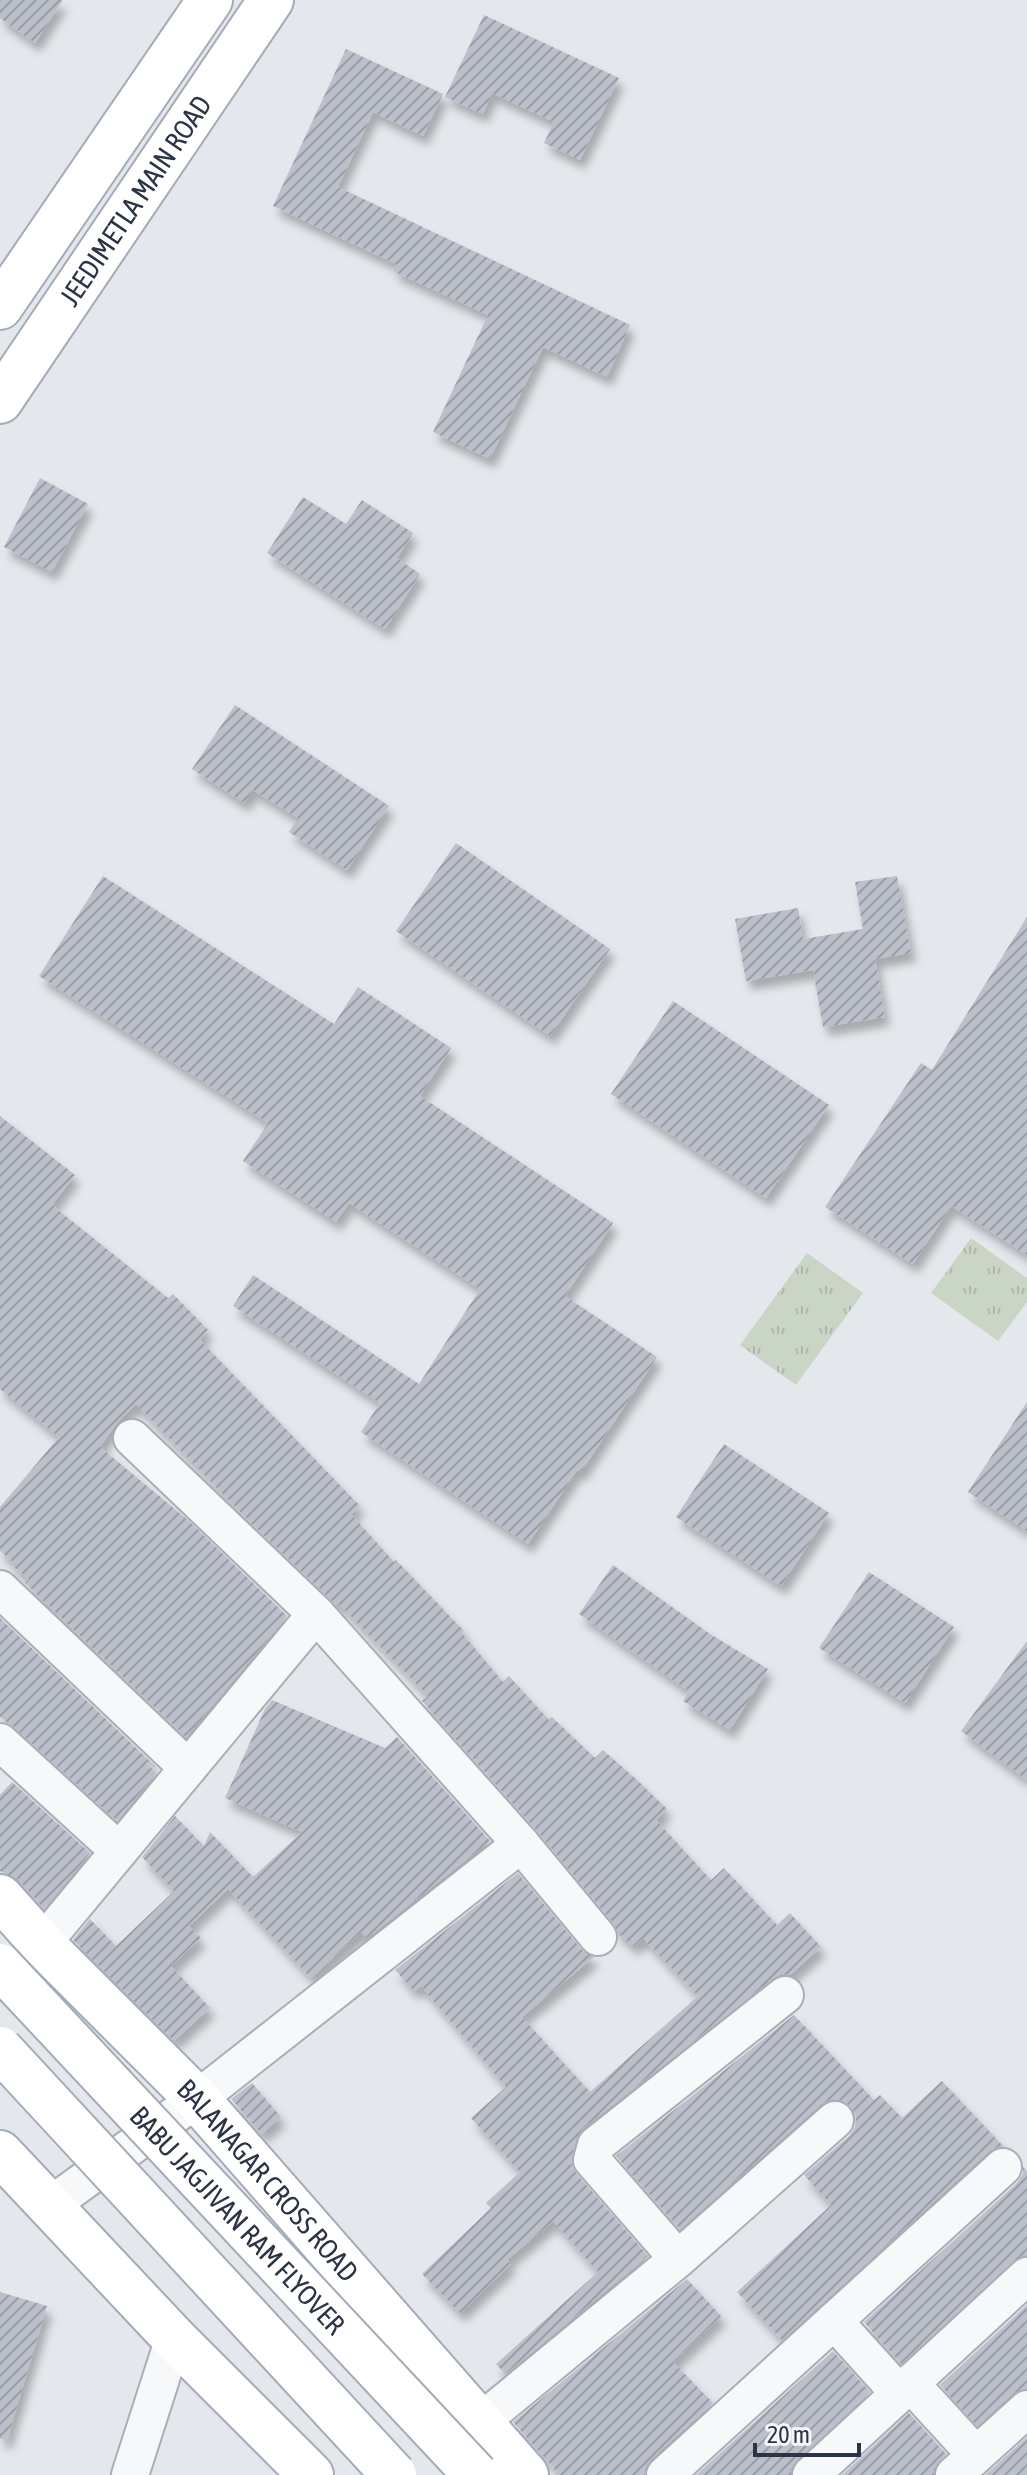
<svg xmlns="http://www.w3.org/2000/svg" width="1027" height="2475" font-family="'Asap Condensed',sans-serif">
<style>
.grass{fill:url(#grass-tufts)}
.building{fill:url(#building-hatch);filter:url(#shadow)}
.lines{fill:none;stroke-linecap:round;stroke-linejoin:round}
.minor-casing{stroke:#a9aeb7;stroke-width:40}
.major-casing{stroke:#a3abb8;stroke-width:48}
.minor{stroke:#f7f8fa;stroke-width:36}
.major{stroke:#fff;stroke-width:44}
.major-bridge-casing{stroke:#a3abb8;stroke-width:48;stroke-linecap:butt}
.major-bridge{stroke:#fff;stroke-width:44}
.labels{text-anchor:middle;stroke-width:7;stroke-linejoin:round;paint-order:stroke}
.street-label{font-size:28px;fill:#2b3445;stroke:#f4f6f9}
</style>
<defs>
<pattern id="grass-tufts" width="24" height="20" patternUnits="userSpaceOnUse" patternTransform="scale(2)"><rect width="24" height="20" fill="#c9d6c5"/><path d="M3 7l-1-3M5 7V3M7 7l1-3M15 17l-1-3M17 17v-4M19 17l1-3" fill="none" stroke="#adb8ab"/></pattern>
<pattern id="building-hatch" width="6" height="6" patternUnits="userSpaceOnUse" patternTransform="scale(2)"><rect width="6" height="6" fill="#bbc0ca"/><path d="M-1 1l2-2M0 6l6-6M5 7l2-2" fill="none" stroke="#989da6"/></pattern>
<filter id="shadow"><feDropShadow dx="5" dy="9" stdDeviation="4" flood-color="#0004"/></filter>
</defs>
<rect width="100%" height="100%" fill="#e4e7ec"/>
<g class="grass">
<path d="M971,1238L1027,1278V1302L998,1341L931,1293Z"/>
<path d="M807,1253L863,1293L796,1385L740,1345Z"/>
</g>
<g class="building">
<path d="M0,0H63L35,43L0,18Z"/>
<path d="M484,15L619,78L580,160L544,143L554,122L492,93L483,114L445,97Z"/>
<path d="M346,49L443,94L423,136L373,112L338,187L630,325L607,377L543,347L490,459L433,432L488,315L393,271L396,264L273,206Z"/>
<path d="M40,478L88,504L52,572L4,547Z"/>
<path d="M303,497L346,524L362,500L413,533L397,558L420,574L385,629L267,553Z"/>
<path d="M235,705L389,806L347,870L289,832L298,818L253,790L244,803L192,769Z"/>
<path d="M456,843L610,949L550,1036L396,931Z"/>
<path d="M103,876L334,1024L358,987L451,1048L420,1096L613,1223L565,1296L657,1357L581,1472L577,1470L528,1544L361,1432L380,1403L233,1306L253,1275L419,1384L480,1289L349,1203L336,1222L243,1161L268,1123L39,976Z"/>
<path d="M897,876L911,953L875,959L885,1017L823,1027L813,970L746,981L735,919L798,908L803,939L863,929L855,882Z"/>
<path d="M1027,917V1255L951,1206L913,1264L825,1207L921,1063L932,1070Z"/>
<path d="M673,1001L829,1105L766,1198L611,1094Z"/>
<path d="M0,1116L75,1175L52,1205L168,1298L173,1294L208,1330L200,1340L360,1506L351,1514L394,1562L396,1560L464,1631L462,1633L503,1682L509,1676L549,1720L552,1717L595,1758L603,1750L636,1779L667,1809L656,1820L711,1880L724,1868L777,1925L790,1913L821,1947L790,1975L781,1974L772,1979L582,2129L576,2140L572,2155L571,2164L576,2173L648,2256L505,2374L496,2364L598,2272L553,2221L507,2260L511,2264L460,2313L422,2274L491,2208L486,2203L520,2172L471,2118L506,2087L421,1986L414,1991L395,1970L518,1873L582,1950L594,1957L522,2017L590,2092L698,1996L643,1938L633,1947L621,1935L619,1936L614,1924L537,1831L422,1701L428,1696L338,1603L336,1605L318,1587L320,1582L317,1586L251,1523L136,1404L116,1424L100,1447L188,1520L287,1616L186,1737L25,1583L29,1579L10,1564L12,1561L0,1551V1507L59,1437L0,1389Z"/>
<path d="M1027,1402V1531L968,1492Z"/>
<path d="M724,1444L829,1513L781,1586L676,1517Z"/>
<path d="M613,1565L710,1634L768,1669L730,1730L683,1701L689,1691L579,1614Z"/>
<path d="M869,1572L954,1627L905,1703L819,1648Z"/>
<path d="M0,1618L157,1768L145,1762L156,1773L117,1821L14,1727L0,1717Z"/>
<path d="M1027,1641V1780L961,1731Z"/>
<path d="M272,1700L385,1748L397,1737L490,1841L367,1938L361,1932L311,1978L228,1889L189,1926L201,1938L171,1966L210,2008L174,2041L73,1940L90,1919L116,1946L174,1891L142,1857L175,1816L204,1846L210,1832L253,1877L302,1832L225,1798L265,1709Z"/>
<path d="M12,1782L90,1853L44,1909L19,1880L0,1871V1795Z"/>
<path d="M794,2015L874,2100L880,2095L902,2118L942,2081L1004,2147H998L989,2151L782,2340L737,2292L831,2205L804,2175L849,2136L855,2127L856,2117L850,2106L842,2100L832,2099L821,2104L680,2229L616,2156Z"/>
<path d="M252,2083L281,2117L262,2134L231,2099Z"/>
<path d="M1023,2167L1027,2171V2256L1013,2261L901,2364L864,2322L1017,2183L1023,2174Z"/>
<path d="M687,2279L721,2316L673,2362L713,2403L651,2459L645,2468V2475H560L513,2422Z"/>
<path d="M0,2292L47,2306L7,2440L0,2439Z"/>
<path d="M1027,2305V2389L1013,2393L977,2426L940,2385Z"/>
<path d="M833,2351L870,2392L797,2460L791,2468V2475H696Z"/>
<path d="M909,2413L946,2454L934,2468V2475H842Z"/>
<path d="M1027,2437V2475H985Z"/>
</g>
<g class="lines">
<defs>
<g id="minor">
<path d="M0,1589L188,1768"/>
<path d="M316,1614L521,1844L598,1937"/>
<path d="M0,1742L119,1851"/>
<path d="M42,1944L316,1614L132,1438"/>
<path d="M49,2206L197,2099L521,1844"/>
<path d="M678,2259L592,2160L596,2145L785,1995"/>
<path d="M834,2321L899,2393"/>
<path d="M910,2383L976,2455"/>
<path d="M479,2423L678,2259L835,2120"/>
<path d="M130,2475L174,2338"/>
<path d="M665,2475L1003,2167"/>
<path d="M811,2475L1027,2276"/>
<path d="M954,2475L1027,2409"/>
</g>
<g id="major">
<path d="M0,307L210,0"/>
<path id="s1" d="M0,401L271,0"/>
<path id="s2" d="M0,1897L42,1944L197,2099L526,2475"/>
<path d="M0,2153L174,2338L311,2475"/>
</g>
</defs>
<use href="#minor" class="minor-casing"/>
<use href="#major" class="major-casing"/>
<use href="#minor" class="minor"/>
<use href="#major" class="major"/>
<defs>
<g id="major-bridge">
<path id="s3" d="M0,1966L476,2475"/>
<path d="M0,2049L394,2475"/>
</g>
</defs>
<use href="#major-bridge" class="major-bridge-casing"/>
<use href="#major-bridge" class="major-bridge"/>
</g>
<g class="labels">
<g class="street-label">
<text dy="10" stroke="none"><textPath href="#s1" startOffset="242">JEEDIMETLA MAIN ROAD</textPath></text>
<text dy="10" stroke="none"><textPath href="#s2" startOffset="390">BALANAGAR CROSS ROAD</textPath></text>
<text dy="10" stroke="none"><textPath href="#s3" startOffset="348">BABU JAGJIVAN RAM FLYOVER</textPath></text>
</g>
</g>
<path d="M755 2443v12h104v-12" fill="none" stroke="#2b3445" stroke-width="4"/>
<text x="767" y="2443" font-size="24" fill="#2b3445" stroke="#f4f6f9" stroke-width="6" paint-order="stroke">20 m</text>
</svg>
